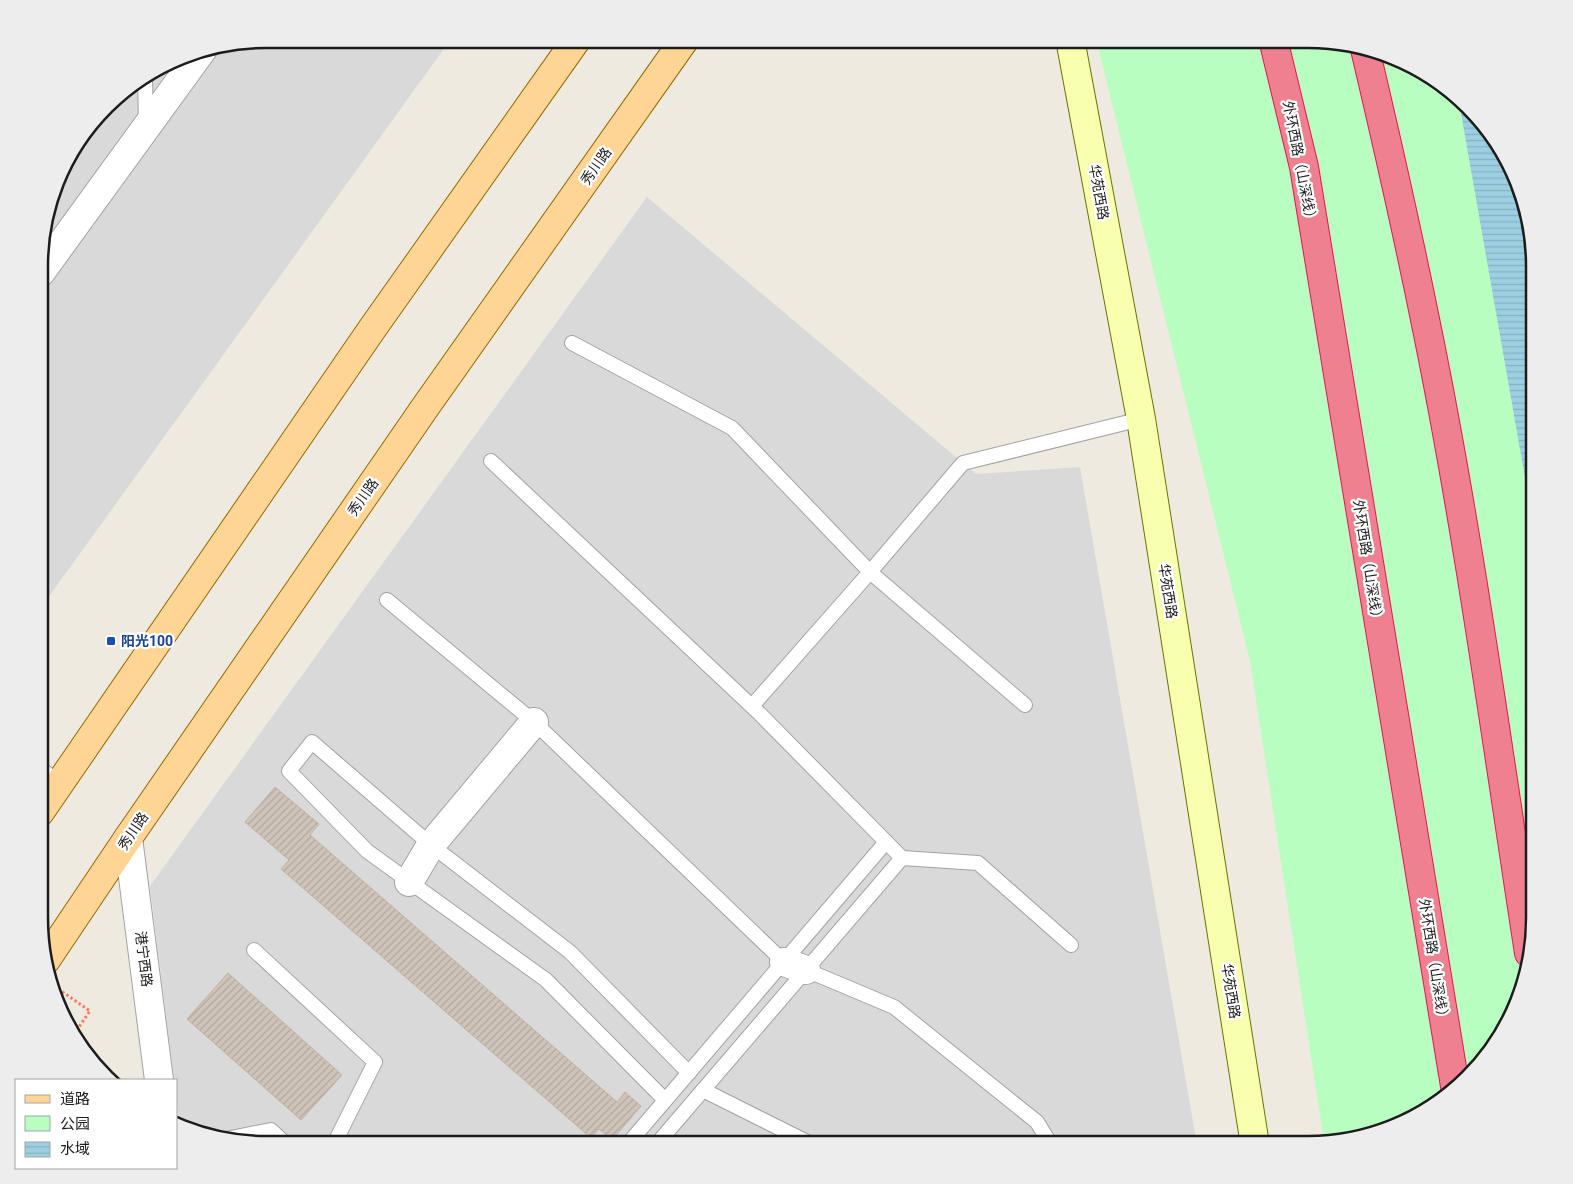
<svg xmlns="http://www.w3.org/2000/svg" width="1573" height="1184" font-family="Roboto,'Noto Sans SC',sans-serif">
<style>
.residential{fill:#dad9d9}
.park{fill:#b8fec0}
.water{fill:url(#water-rules)}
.building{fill:url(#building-hatch);stroke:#c1b1a2}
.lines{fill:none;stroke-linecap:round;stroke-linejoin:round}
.lane-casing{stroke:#a3a3a3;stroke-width:16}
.street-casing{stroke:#a3a3a3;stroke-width:30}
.secondary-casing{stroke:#657600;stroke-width:30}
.primary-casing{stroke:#946900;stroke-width:30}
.highway-casing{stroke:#e71454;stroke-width:30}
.path{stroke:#ff7761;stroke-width:3;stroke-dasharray:2.5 2.5;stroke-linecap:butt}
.lane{stroke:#fff;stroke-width:14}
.street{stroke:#fff;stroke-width:28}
.secondary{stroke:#f8ffae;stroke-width:28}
.primary{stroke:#ffd595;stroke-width:28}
.highway{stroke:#ee8090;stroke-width:28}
.transit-dot{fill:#1a4fb4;stroke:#fff;stroke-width:2}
.labels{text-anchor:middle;stroke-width:4.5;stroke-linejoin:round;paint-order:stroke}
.street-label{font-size:14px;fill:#1c1c1c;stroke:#fff}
.transit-label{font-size:14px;font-weight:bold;fill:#164399;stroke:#fff;text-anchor:start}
.rim{fill:none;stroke:#1c1c1c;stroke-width:2.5}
</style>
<defs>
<pattern id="water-rules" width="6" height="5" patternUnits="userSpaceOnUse" patternTransform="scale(1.25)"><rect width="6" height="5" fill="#9ccfe1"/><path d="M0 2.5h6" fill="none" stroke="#86b1c0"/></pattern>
<pattern id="building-hatch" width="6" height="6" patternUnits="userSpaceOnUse" patternTransform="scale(1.25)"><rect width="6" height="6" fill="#cfc4b9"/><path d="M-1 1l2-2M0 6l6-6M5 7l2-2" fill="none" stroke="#b1a89e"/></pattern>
</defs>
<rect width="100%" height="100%" fill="#efeae0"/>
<g class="residential">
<path d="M265,39H451L40,609L41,235L69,152L116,95L192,51Z"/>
<path d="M647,197L976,474L1080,467L1197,1145H251L180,1128L176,1096V1080H174L150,886Z"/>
</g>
<path class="park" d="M1096,39H1322L1394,56L1457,95L1511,165L1534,265V934L1517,1006L1478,1068L1408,1122L1324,1141L1250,661Z"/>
<path class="water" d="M1458,96L1511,165L1534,265V529Z"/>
<g class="building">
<path d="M275,787L319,824L310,835L617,1102L625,1092L641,1106L612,1140L599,1129L591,1138L281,869L289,860L245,822Z"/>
<path d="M228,973L342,1075L301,1120L187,1019Z"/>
</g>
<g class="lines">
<defs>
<g id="lane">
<path d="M145,78L146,123"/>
<path d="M572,343L732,428L870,572L752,706"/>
<path d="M491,461L760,714L902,858L656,1145"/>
<path d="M387,600L534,722L784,962"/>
<path d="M1025,705L870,572L963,463L1141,419"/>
<path d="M902,858L978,863L1071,945"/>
<path d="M254,950L375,1062L337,1138L331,1145"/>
<path d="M806,970L894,1007L1037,1122L1051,1145"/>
<path d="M703,1090L813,1145"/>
<path d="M665,1100L546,980L367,851L289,771L312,742L431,845L570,952L689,1073"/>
<path d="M226,1139L271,1130L287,1145"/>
<path d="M627,1145L886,842"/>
</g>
<g id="street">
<path d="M41,272L203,49"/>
<path d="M40,777L55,788"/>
<path d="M128,838L159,1080"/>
<path d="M409,882L431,845L534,722"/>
<path d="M784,962L806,970"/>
</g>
<path id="secondary" d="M1070,39L1141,419L1255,1145"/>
<g id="primary">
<path d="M40,812L372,329L577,39"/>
<path d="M46,960L128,838L426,406L685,39"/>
</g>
<g id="highway">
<path d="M1273,39L1304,167L1455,1086"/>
<path d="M1365,49C1387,142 1408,235 1427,329C1469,535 1497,745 1529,953"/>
</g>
</defs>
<use href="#lane" class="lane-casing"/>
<use href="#street" class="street-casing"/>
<use href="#secondary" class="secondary-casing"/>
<use href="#primary" class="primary-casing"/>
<use href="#highway" class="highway-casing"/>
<g class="path">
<path d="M54,986L90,1011L74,1034"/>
<path d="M65,1023L69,1017"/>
</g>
<use href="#lane" class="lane"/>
<use href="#street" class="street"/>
<use href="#secondary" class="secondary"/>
<use href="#primary" class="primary"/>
<use href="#highway" class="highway"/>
</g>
<rect class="transit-dot" x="106" y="636" width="10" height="10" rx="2.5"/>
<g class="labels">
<g class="street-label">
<text transform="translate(1300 163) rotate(79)" y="5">外环西路（山深线）</text>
<text transform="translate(596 166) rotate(-55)" y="5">秀川路</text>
<text transform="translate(1099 192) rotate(80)" y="5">华苑西路</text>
<text transform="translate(363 497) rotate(-55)" y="5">秀川路</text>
<text transform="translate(1368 562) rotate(81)" y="5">外环西路（山深线）</text>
<text transform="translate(1168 591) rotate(81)" y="5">华苑西路</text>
<text transform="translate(133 831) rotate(-56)" y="5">秀川路</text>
<text transform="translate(144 959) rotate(83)" y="5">港宁西路</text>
<text transform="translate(1434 961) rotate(81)" y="5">外环西路（山深线）</text>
<text transform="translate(1231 991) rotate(81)" y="5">华苑西路</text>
</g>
<g class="transit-label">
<text x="121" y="646">阳光100</text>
</g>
</g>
<path d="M0 0H1573V1184H0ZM266 48H1308A218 218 0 0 1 1526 266V918A218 218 0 0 1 1308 1136H266A218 218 0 0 1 48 918V266A218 218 0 0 1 266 48Z" fill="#ededed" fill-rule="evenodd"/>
<path class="rim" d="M266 48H1308A218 218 0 0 1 1526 266V918A218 218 0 0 1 1308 1136H266A218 218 0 0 1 48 918V266A218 218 0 0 1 266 48Z"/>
<rect x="15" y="1079" width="162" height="90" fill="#ffffff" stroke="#a4a4a4"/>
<rect x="25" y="1095" width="25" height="8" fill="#ffd595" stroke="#a4a4a4"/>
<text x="60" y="1104" font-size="15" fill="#1c1c1c">道路</text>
<rect x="25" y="1116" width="25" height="15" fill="#b8fec0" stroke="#a4a4a4"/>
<text x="60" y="1129" font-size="15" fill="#1c1c1c">公园</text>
<rect x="25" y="1142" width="25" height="15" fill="url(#water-rules)" stroke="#a4a4a4"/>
<text x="60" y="1154" font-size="15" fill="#1c1c1c">水域</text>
</svg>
